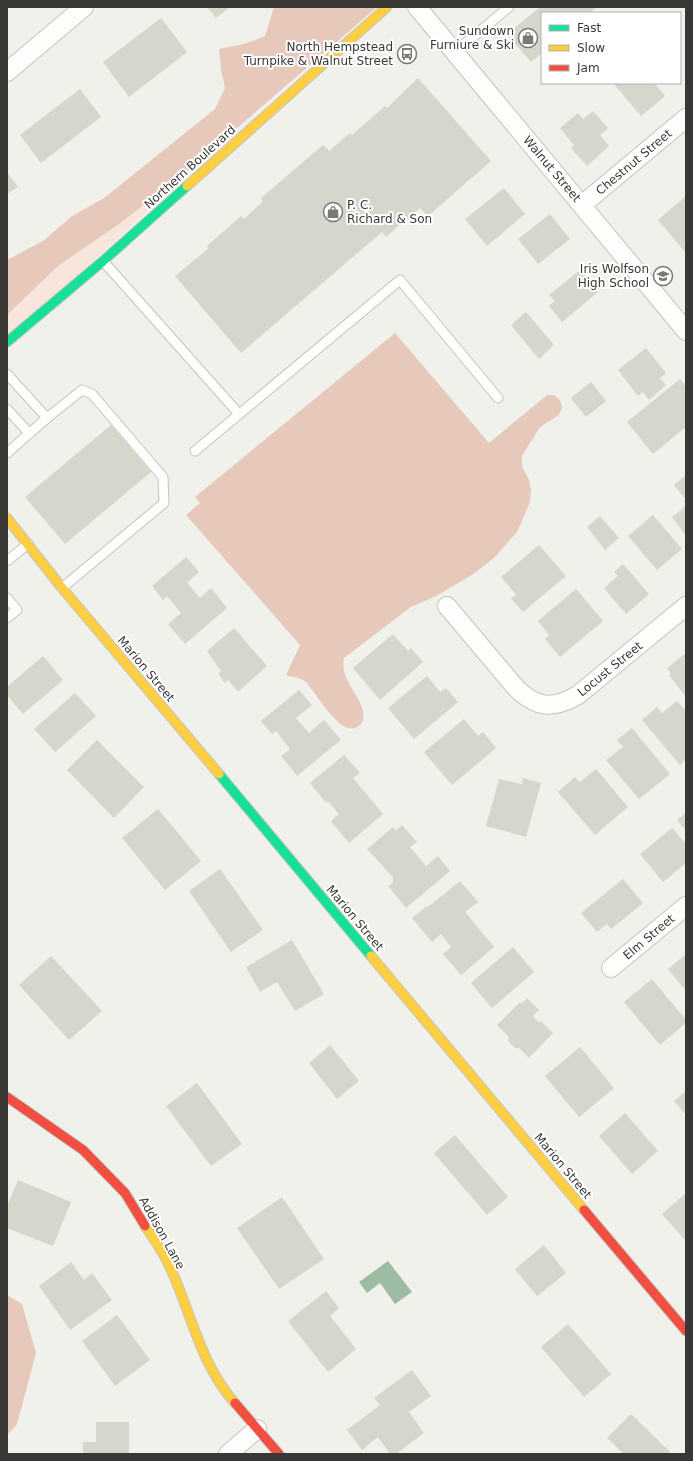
<svg xmlns="http://www.w3.org/2000/svg" width="693" height="1461" font-family="'DejaVu Sans',sans-serif">
<style>
.green{fill:#f8e5dc}
.forest{fill:#e7c9bb}
.water{fill:#9cbda3}
.building{fill:#d3d7cc}
.lines{fill:none;stroke-linecap:round;stroke-linejoin:round}
.lane-casing{stroke:#c3c3c0;stroke-width:11}
.street-casing{stroke:#c3c3c0;stroke-width:20}
.fast-casing{stroke:#c3c3c0;stroke-width:11}
.slow-casing{stroke:#c3c3c0;stroke-width:11}
.jam-casing{stroke:#c3c3c0;stroke-width:11}
.lane{stroke:#fdfdfc;stroke-width:9}
.street{stroke:#fdfdfc;stroke-width:18}
.fast{stroke:#16e098;stroke-width:9}
.slow{stroke:#ffcf43;stroke-width:9}
.jam{stroke:#f24e42;stroke-width:9}
.labels{text-anchor:middle;stroke-width:4;stroke-linejoin:round;paint-order:stroke}
.poi-label{font-size:12px;fill:#393835;stroke:#fff;text-anchor:end}
.street-label{font-size:12px;fill:#393835;stroke:#fff}
</style>
<rect width="100%" height="100%" fill="#f1f1ec"/>
<path class="green" d="M213,149L7,342V315L58,266L122,222Z"/>
<g class="forest">
<path d="M274,7H377L213,149L122,222L58,266L7,315V260L43,241L72,216L104,198L215,109L225,88L221,70L219,49L244,44L265,36Z"/>
<path d="M395,333L489,443L547,395H554L560,400L562,407L559,415L540,427L522,456V466L529,480L531,489L530,502L517,532L494,558L472,575L436,596L411,607L344,658C340,676 354,689 361,705C363,710 364,714 363,720C362,723 359,727 355,728C339,734 316,693 306,682C302,678 292,677 286,675L300,645L186,515L200,503L195,497Z"/>
<path d="M7,1295L22,1304L36,1353L17,1424L7,1435Z"/>
</g>
<path class="water" d="M388,1261L412,1292L395,1304L380,1283L367,1293L359,1282Z"/>
<g class="building">
<path d="M207,7H230L216,18Z"/>
<path d="M540,7H597L590,13H542V53L531,62L507,34Z"/>
<path d="M161,18L187,52L129,97L103,62Z"/>
<path d="M418,78L491,161L428,216L420,208L386,237L382,232L241,353L175,276L209,248L207,246L241,216L244,219L263,201L261,198L323,145L329,151L350,133L352,135L385,106L387,108Z"/>
<path d="M613,83H654L665,96L641,116Z"/>
<path d="M80,89L101,117L41,163L20,135Z"/>
<path d="M593,111L608,128L600,135L609,146L587,166L571,148L574,145L560,128L578,113L583,119Z"/>
<path d="M7,172L18,187L7,194Z"/>
<path d="M504,188L525,214L487,246L465,219Z"/>
<path d="M686,196V253L658,220Z"/>
<path d="M550,214L570,239L538,264L518,239Z"/>
<path d="M580,270L598,292L562,322L549,306L555,301L549,295Z"/>
<path d="M526,312L554,345L539,359L511,325Z"/>
<path d="M646,348L666,373L660,378L666,385L649,400L643,392L638,396L618,370Z"/>
<path d="M680,379L686,387V427L653,454L627,422Z"/>
<path d="M591,382L606,401L586,417L571,398Z"/>
<path d="M111,425L151,472L65,544L25,497Z"/>
<path d="M686,475V500L674,485Z"/>
<path d="M686,506V536L672,517Z"/>
<path d="M653,515L682,549L657,570L628,536Z"/>
<path d="M600,516L619,538L605,550L587,527Z"/>
<path d="M539,545L566,576L523,612L511,598L516,595L501,577Z"/>
<path d="M186,557L199,572L187,583L200,598L211,588L227,608L185,644L168,624L181,613L167,596L163,600L152,586Z"/>
<path d="M623,564L649,594L626,614L604,588L618,576L614,572Z"/>
<path d="M576,589L603,621L560,657L545,639L549,635L538,621Z"/>
<path d="M234,628L267,666L238,692L228,680L225,683L218,674L221,671L207,651Z"/>
<path d="M393,634L408,651L411,648L423,662L380,700L353,668Z"/>
<path d="M686,653V697L669,675L671,674L667,668Z"/>
<path d="M43,656L63,680L23,714L7,695V687Z"/>
<path d="M427,676L440,692L446,688L458,702L414,739L388,708Z"/>
<path d="M299,690L312,705L296,718L309,733L324,720L341,740L297,776L281,756L290,749L276,731L272,734L261,721Z"/>
<path d="M75,693L96,716L55,752L34,729Z"/>
<path d="M677,701L686,711V759L680,765L642,720L657,707L662,713Z"/>
<path d="M464,719L478,736L483,732L496,748L452,785L424,752Z"/>
<path d="M632,728L670,774L639,799L606,760L623,747L617,740Z"/>
<path d="M97,740L144,787L114,818L67,770Z"/>
<path d="M344,755L360,773L353,778L383,814L349,843L331,821L339,814L328,801L326,803L310,783Z"/>
<path d="M596,769L628,807L595,835L558,792L575,777L580,782Z"/>
<path d="M523,778L541,783L526,837L486,826L499,779L522,784Z"/>
<path d="M158,809L201,861L165,890L122,838Z"/>
<path d="M686,813V831L677,820Z"/>
<path d="M402,825L417,842L410,847L426,866L438,856L450,871L406,908L388,886L393,883V877L367,849L393,827L396,831Z"/>
<path d="M672,828L686,844V863L663,882L640,854Z"/>
<path d="M220,869L263,930L231,952L189,891Z"/>
<path d="M623,879L643,903L611,929L607,924L597,932L581,913Z"/>
<path d="M460,881L478,902L465,912L494,947L461,975L443,954L451,947L441,934L432,942L412,918L427,906L428,907Z"/>
<path d="M292,940L324,994L295,1011L277,982L260,992L246,967Z"/>
<path d="M513,947L534,972L492,1008L471,983Z"/>
<path d="M686,954V991L668,969Z"/>
<path d="M51,956L102,1011L69,1040L19,985Z"/>
<path d="M652,979L686,1020V1023L660,1045L624,1002Z"/>
<path d="M527,998L539,1010L533,1016L539,1023L541,1021L553,1033L529,1058L519,1048H515L508,1041L509,1037L497,1025L520,1002L521,1004Z"/>
<path d="M330,1045L359,1081L337,1099L309,1063Z"/>
<path d="M580,1047L614,1088L579,1117L545,1076Z"/>
<path d="M197,1083L242,1144L211,1166L166,1106Z"/>
<path d="M686,1091V1115L674,1101Z"/>
<path d="M625,1113L658,1151L632,1174L599,1136Z"/>
<path d="M455,1135L508,1197L487,1215L434,1153Z"/>
<path d="M18,1180L71,1202L53,1246L7,1228V1206Z"/>
<path d="M686,1193V1241L662,1214Z"/>
<path d="M282,1197L324,1259L279,1289L237,1228Z"/>
<path d="M544,1245L566,1273L537,1296L515,1269Z"/>
<path d="M71,1262L84,1280L92,1273L112,1300L70,1330L39,1286Z"/>
<path d="M326,1291L339,1308L330,1316L356,1349L328,1372L288,1321Z"/>
<path d="M117,1315L150,1360L115,1386L82,1341Z"/>
<path d="M568,1324L611,1374L584,1397L541,1347Z"/>
<path d="M412,1370L431,1396L409,1412L424,1433L396,1454H390L378,1437L362,1450L347,1430L380,1405L374,1398Z"/>
<path d="M631,1414L670,1452L668,1454H624L607,1438Z"/>
<path d="M96,1422H129V1454H83V1442H96Z"/>
</g>
<g class="lines">
<defs>
<g id="lane">
<path d="M455,52L509,7"/>
<path d="M103,261L239,414"/>
<path d="M7,374L47,418L82,390L92,394L163,477L164,503L62,588"/>
<path d="M7,409L29,433"/>
<path d="M195,451L400,280L498,398"/>
<path d="M7,453L47,418"/>
<path d="M7,561L28,544"/>
<path d="M7,598L17,610L7,618"/>
</g>
<g id="street">
<path d="M417,7L686,331"/>
<path d="M7,72L84,7"/>
<path d="M582,205L686,118"/>
<path d="M447,606L516,688C537,708 552,710 578,695L686,606"/>
<path d="M611,968L686,906"/>
<path d="M228,1454L257,1429"/>
</g>
<g id="fast">
<path d="M7,342L103,261L187,186"/>
<path d="M219,774L371,956"/>
</g>
<g id="slow">
<path d="M187,186L387,7"/>
<path d="M7,518L62,588L219,774"/>
<path d="M371,956L584,1210"/>
<path d="M145,1226C153,1238 162,1250 168,1263C191,1310 199,1363 235,1403"/>
</g>
<g id="jam">
<path d="M7,1097L83,1150L125,1193L145,1226"/>
<path d="M584,1210L686,1331"/>
<path d="M235,1403L279,1454"/>
</g>
</defs>
<use href="#lane" class="lane-casing"/>
<use href="#street" class="street-casing"/>
<use href="#fast" class="fast-casing"/>
<use href="#slow" class="slow-casing"/>
<use href="#jam" class="jam-casing"/>
<use href="#lane" class="lane"/>
<use href="#street" class="street"/>
<use href="#fast" class="fast"/>
<use href="#slow" class="slow"/>
<use href="#jam" class="jam"/>
</g>
<defs>
<symbol id="shop-ring" viewBox="-11 -11 22 22"><circle r="9.5" fill="#fff" stroke="#797975" stroke-width="1.5"/><path d="M-5-2.5h2.3a2.7 3.5 0 0 1 5.4 0H5L5.5 6h-11ZM-1.5-2.5h3a1.5 2.3 0 0 0-3 0Z" fill="#797975"/></symbol>
<symbol id="bus-ring" viewBox="-11 -11 22 22"><circle r="9.5" fill="#fff" stroke="#797975" stroke-width="1.5"/><path d="M-5-6H5V4H4V6H2V4H-2V6H-4V4H-5ZM-3.5-4V0h7V-4ZM-3.5 1.2v1.5H-2V1.2ZM2 1.2v1.5H3.5V1.2Z" fill="#797975"/></symbol>
<symbol id="school-ring" viewBox="-11 -11 22 22"><circle r="9.5" fill="#fff" stroke="#797975" stroke-width="1.5"/><path d="M0-5L7-2L0 1L-7-2ZM-4 1L0 2.5L4 1V4Q0 6-4 4Z" fill="#797975"/></symbol>
</defs>
<g fill-rule="evenodd">
<use href="#shop-ring" x="517" y="27" width="22" height="22"/>
<use href="#bus-ring" x="396" y="43" width="22" height="22"/>
<use href="#shop-ring" x="322" y="201" width="22" height="22"/>
<use href="#school-ring" x="652" y="265" width="22" height="22"/>
</g>
<g class="labels">
<g class="poi-label">
<text x="514" y="35">Sundown<tspan x="514" dy="14">Furniure &amp; Ski</tspan></text>
<text x="393" y="51">North Hempstead<tspan x="393" dy="14">Turnpike &amp; Walnut Street</tspan></text>
<text x="347" y="209" text-anchor="start">P. C.<tspan x="347" dy="14">Richard &amp; Son</tspan></text>
<text x="649" y="273">Iris Wolfson<tspan x="649" dy="14">High School</tspan></text>
</g>
<g class="street-label">
<text transform="translate(634 162) rotate(-40)" y="4">Chestnut Street</text>
<text transform="translate(190 167) rotate(-42)" y="4">Northern Boulevard</text>
<text transform="translate(552 169) rotate(50)" y="4">Walnut Street</text>
<text transform="translate(146 669) rotate(50)" y="4">Marion Street</text>
<text transform="translate(610 669) rotate(-39)" y="4">Locust Street</text>
<text transform="translate(355 918) rotate(50)" y="4">Marion Street</text>
<text transform="translate(649 937) rotate(-40)" y="4">Elm Street</text>
<text transform="translate(563 1166) rotate(50)" y="4">Marion Street</text>
<text transform="translate(162 1233) rotate(61)" y="4">Addison Lane</text>
</g>
</g>
<rect width="693" height="1461" fill="none" stroke="#393835" stroke-width="16"/>
<rect x="541" y="12" width="140" height="72" fill="#ffffff" stroke="#b0afae"/>
<rect x="549" y="25" width="20" height="6" fill="#16e098" stroke="#b0afae"/>
<text x="577" y="32" font-size="12" fill="#393835">Fast</text>
<rect x="549" y="45" width="20" height="6" fill="#ffcf43" stroke="#b0afae"/>
<text x="577" y="52" font-size="12" fill="#393835">Slow</text>
<rect x="549" y="65" width="20" height="6" fill="#f24e42" stroke="#b0afae"/>
<text x="577" y="72" font-size="12" fill="#393835">Jam</text>
</svg>
